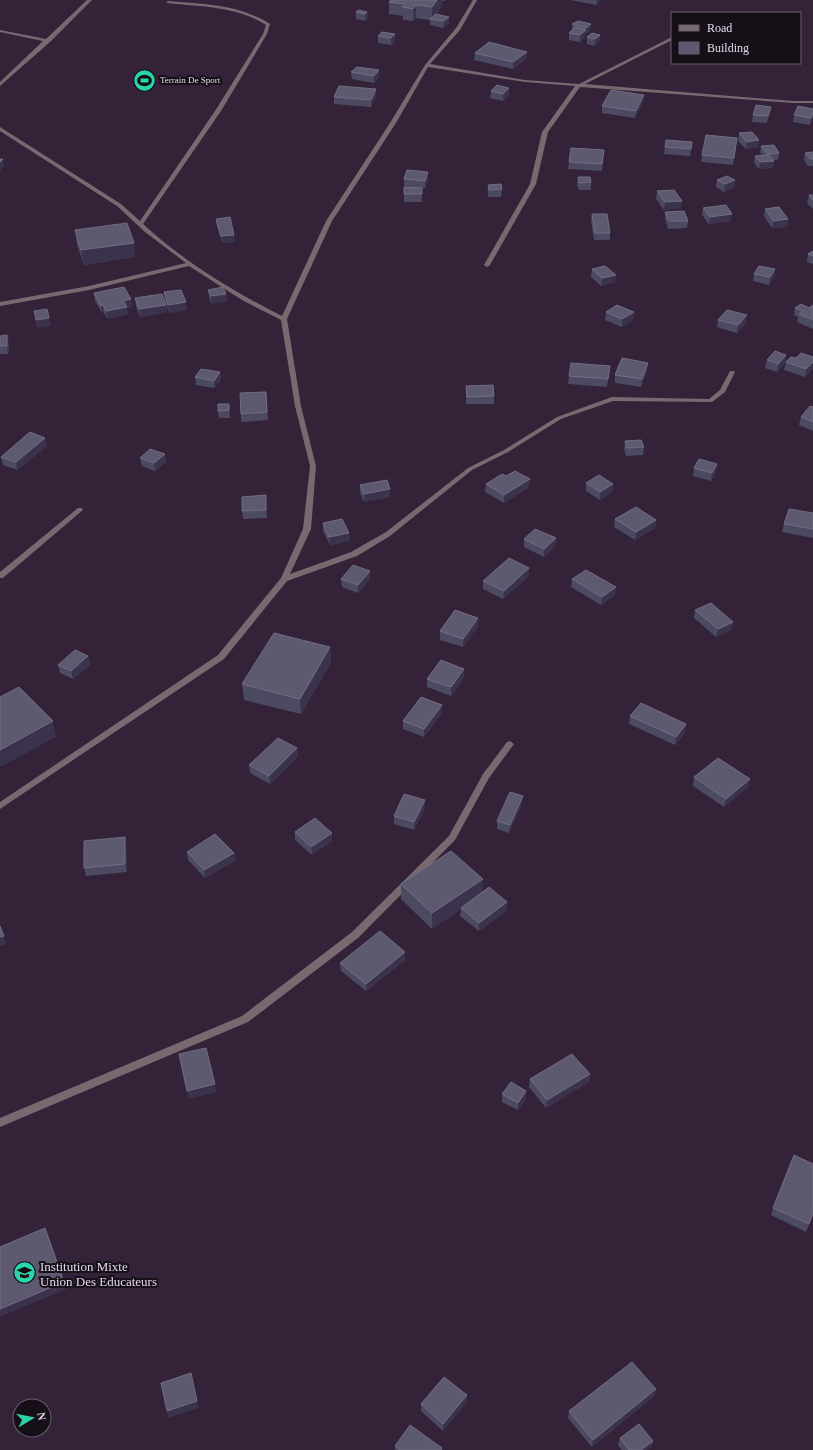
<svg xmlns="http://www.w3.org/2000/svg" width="813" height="1450" font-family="Georgia,serif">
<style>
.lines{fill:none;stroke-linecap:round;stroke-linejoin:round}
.street{fill:#76696f;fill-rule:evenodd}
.wall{fill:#4c4a61}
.shaded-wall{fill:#3b334b}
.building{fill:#5d596f;stroke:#726d82}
.labels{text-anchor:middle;stroke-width:4;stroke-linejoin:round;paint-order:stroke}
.far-poi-label{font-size:9px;fill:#e3d8e7;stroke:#160f18;text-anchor:start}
.near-poi-label{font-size:13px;fill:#e3d8e7;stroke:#160f18;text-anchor:start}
</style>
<rect width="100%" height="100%" fill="#332238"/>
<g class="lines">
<g class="street">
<path d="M87,0H92L50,42L0,86V82L43,41L0,32V30L46,39Z"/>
<path d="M473,0H477L460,30L430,64L525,80L579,84L672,37V40L585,84L793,101H813V103H793L580,87L548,132L536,184L490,265L487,267L484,265L530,184L542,132L575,86L525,82L428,67L396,123L332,221L287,319L301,406L316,466L311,529L290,574L351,552L386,532L468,468L504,450L557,417L612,397L709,399L720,390L730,371H734L735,372L725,392L712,402L613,401L561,419L508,452L472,470L390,536L357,556L287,581L224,659L0,809V802L218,655L281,578L303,529L310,466L295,406L281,320L242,300L189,266L89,290L0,306V302L89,286L186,263L145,232L117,206L0,131V127L121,204L140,221L215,111L263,34L266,25C236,6 202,7 168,3L166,2L168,1C203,4 239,4 270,24L267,34L221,111L143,224C183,261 234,292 282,316L326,221L390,123L425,65L456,28Z"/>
<path d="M78,508H82L83,510L3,578H0V572Z"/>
<path d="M510,741L514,744L489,778L455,840L358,938L248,1022L0,1127V1118L242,1016L352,932L449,836L483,774L507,742Z"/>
</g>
</g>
<g class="wall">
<path d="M391,0H446L444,1H442V5L436,14L449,23L443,28L430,25V20L416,18L413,21L403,20V16L389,14V2Z"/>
<path d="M570,0H601L596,5Z"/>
<path d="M356,12H367L368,18L365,21L356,19Z"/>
<path d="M578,21L590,31L585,34V36L580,42L569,40V33L572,31V24Z"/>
<path d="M382,32L395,41L391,45L378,43V36Z"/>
<path d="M600,35L599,42L594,46L587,44V37Z"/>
<path d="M527,52V58L513,69L474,60L475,53Z"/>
<path d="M379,70V77L374,83L352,79L351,72Z"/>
<path d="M491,91L509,95L503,101L490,98Z"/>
<path d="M376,96L371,107L334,104V97Z"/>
<path d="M643,102L635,118L602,113V106Z"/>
<path d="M771,107L767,123L752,122L753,115Z"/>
<path d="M813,109L810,125L793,122L794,115Z"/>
<path d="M739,133L759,140L758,147L746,149L738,141Z"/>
<path d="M706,135L737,138L733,165L701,162Z"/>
<path d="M666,140L692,142L690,156L664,154Z"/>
<path d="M761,146L779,153L778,160H774L773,168L759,169L754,163L755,156L762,155L760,153Z"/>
<path d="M604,150L602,171L568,169L569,162Z"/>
<path d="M813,152V166H808L804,160L805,153Z"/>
<path d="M578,177L591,182V190H579L577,185Z"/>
<path d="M404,179H428L425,188H422V202H404V187L418,188L404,186Z"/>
<path d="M717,180H735L734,188L724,192L716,187Z"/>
<path d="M488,185L502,189L501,197H488Z"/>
<path d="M657,191L681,208L664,210L656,199Z"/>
<path d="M809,195H813V209L807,203Z"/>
<path d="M703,208L731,221L709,224L702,215Z"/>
<path d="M765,209L788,219L787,227L772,228L764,216Z"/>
<path d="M665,212L688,221L687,228L668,229L665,219Z"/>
<path d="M592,214L610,233V240H594L591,221Z"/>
<path d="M216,219L235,242L222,243L217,226Z"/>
<path d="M75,230L135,257L84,265L77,245Z"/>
<path d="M813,251V264L807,262L808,254Z"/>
<path d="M592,269L615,282L601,286L591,277Z"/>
<path d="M775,269L774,277L769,285L753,281L754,274Z"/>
<path d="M208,290L227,301L211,304L209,297Z"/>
<path d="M164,292L187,310L169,313L165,300Z"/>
<path d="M94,293L131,299L132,307L127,308L128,314L108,319L104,313H102L95,301Z"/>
<path d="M135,298L166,305L167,312L140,317L136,306Z"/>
<path d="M813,305V329L797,322L798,317L794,315L795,308H809Z"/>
<path d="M606,312L633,320L622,327L605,320Z"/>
<path d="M718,320L746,323L737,333L717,327Z"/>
<path d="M0,336L9,343L8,354H0Z"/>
<path d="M786,355L785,363L777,372L765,368L767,360Z"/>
<path d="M813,357V368L805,377L784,370L786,362L796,358Z"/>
<path d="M610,366L607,387L568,384L569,376Z"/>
<path d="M647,371L641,387L615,383V375Z"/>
<path d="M220,372L221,380L214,388L196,385L195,377Z"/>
<path d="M466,386L494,396V404H466Z"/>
<path d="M266,392L268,420L241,422V414Z"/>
<path d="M229,404L230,418H219L218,411Z"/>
<path d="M813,407V431L799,425L801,417Z"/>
<path d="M45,438L47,446L17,470L3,465L1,457Z"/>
<path d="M625,441L644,447L643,455L626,456L624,449Z"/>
<path d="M165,454L166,462L155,471L142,466L140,458Z"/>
<path d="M694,468L716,472L711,481L693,476Z"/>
<path d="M586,483L613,484L612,492L600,500L586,491Z"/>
<path d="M486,484L529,487L504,503L485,492Z"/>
<path d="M360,485L390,497L364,502L360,493Z"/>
<path d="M266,503L267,518L243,519L242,511Z"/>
<path d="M813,513V538L782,532L784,524Z"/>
<path d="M615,519L656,520L655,528L635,540L614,527Z"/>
<path d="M323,523L349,533L350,541L330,545L323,531Z"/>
<path d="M556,538L555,546L544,557L524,547V539Z"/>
<path d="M529,576L503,599L483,589V581Z"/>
<path d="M341,579H370L358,593L342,587Z"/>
<path d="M572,579L615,595L601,605L571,587Z"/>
<path d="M695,610L733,622L731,630L716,637L694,618Z"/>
<path d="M478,626L463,647L440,640V631Z"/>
<path d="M330,647L331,662L301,714L244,700L242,684Z"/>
<path d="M88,656L90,665L73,679L60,673L58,665Z"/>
<path d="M464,669V677L451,696L427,687V679Z"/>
<path d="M442,705V713L424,737L403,729V721Z"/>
<path d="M630,716L686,724L685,733L675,745L629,724Z"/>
<path d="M298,756L270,784L250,773L249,765Z"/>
<path d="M694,777L748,787L724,807L693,786Z"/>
<path d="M425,800V808L414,830L394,824V816Z"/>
<path d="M522,804L509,833L497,829V821Z"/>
<path d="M295,832L332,833V841L312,855L295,840Z"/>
<path d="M125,837L126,845L127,872L86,876L84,868Z"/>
<path d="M187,852L234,853L235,861L205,878L188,860Z"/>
<path d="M401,884L482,891L507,902V910L479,931L460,916L461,909L432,929L401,899Z"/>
<path d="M405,952V960L366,991L341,971L340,963Z"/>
<path d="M590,1074L589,1082L546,1108L529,1087L530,1079Z"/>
<path d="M502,1094L526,1098L518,1110L502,1102Z"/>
<path d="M773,1208L813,1214L806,1232L771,1215Z"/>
<path d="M656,1389L654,1396L592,1447L568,1418L569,1411Z"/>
<path d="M467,1395V1402L443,1431L421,1411V1404Z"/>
<path d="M620,1438L653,1441L651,1447L647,1450H622L618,1445Z"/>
<path d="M395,1446L442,1450H395Z"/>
</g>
<g class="shaded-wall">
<path d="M437,0H442V5L432,19V7Z"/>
<path d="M597,0H601L596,5Z"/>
<path d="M416,5V18L413,21V9Z"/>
<path d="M367,12L368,18L365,21V14Z"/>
<path d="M449,17V23L443,28L444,21Z"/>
<path d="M591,24L590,31L585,34V36L580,42V35L586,30V28Z"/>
<path d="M395,34V41L391,45V38Z"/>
<path d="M600,35L599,42L594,46L595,39Z"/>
<path d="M527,52V58L513,69V62Z"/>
<path d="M379,70V77L374,83V76Z"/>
<path d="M509,88V95L503,101V94Z"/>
<path d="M376,89V96L371,107V100Z"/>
<path d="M644,95L643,102L635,118L636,111Z"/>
<path d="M771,107L770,114L767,123L768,116Z"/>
<path d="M813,113V117L810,125L811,118Z"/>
<path d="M759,140L758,147L746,149L747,142Z"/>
<path d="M3,159L4,166L0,171V162Z"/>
<path d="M774,161L773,168L759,169L760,162Z"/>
<path d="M428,172V179L425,188V181Z"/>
<path d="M735,180L734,188L724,192L725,184Z"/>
<path d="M682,201L681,208L664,210L665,202Z"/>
<path d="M732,214L731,221L709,224L710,217Z"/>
<path d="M788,219L787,227L772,228L774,221Z"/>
<path d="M234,235L235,242L222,243L221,236Z"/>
<path d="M134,243L135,257L84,265L81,250Z"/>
<path d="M775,269L774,277L769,285L770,277Z"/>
<path d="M616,275L615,282L601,286L602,278Z"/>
<path d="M226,294L227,301L211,304V296Z"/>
<path d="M131,299L132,307L127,308L128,314L108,319L106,311L123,301Z"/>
<path d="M186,302L187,310L169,313L168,305Z"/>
<path d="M103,305L104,313H102L101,306Z"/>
<path d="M166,305L167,312L140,317L139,309Z"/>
<path d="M634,312L633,320L622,327V319Z"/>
<path d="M747,315L746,323L737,333L738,325Z"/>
<path d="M49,318L51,326L37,328L36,320Z"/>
<path d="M7,335L9,343L8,354L7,346Z"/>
<path d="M786,355L785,363L777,372L778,364Z"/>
<path d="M813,362V368L805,377L806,369Z"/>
<path d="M648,363L647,371L641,387L642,379Z"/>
<path d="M220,372L221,380L214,388V381Z"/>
<path d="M45,438L47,446L17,470L16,462Z"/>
<path d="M165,454L166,462L155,471L154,463Z"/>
<path d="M717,464L716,472L711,481L712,473Z"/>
<path d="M530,479L529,487L504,503V495Z"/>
<path d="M613,484L612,492L600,500V492Z"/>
<path d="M390,489V497L364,502V494Z"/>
<path d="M656,520L655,528L635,540L636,532Z"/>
<path d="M349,533L350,541L330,545L329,537Z"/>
<path d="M556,538L555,546L544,557V549Z"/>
<path d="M529,568V576L503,599L504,591Z"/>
<path d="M370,571V579L358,593V585Z"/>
<path d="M616,587L615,595L601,605L602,597Z"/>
<path d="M478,618V626L463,647V639Z"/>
<path d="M733,622L731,630L716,637L718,629Z"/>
<path d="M330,647L331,662L301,714L300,699Z"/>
<path d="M88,656L90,665L73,679L71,671Z"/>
<path d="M464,669V677L451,696V687Z"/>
<path d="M442,705V713L424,737V729Z"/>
<path d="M53,721L56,737L0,767V750Z"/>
<path d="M686,724L685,733L675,745L676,737Z"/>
<path d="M297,748L298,756L270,784L269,776Z"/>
<path d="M750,779L748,787L724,807L726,799Z"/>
<path d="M523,796L522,804L509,833L510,825Z"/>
<path d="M425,800V808L414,830V822Z"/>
<path d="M332,833V841L312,855L311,847Z"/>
<path d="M125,837L126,845L127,872L125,864Z"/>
<path d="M234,853L235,861L205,878L204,870Z"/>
<path d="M483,879L482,895L461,908V909L432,929V913Z"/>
<path d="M507,902V910L479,931V923Z"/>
<path d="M4,936L6,944L0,946V937Z"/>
<path d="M405,952V960L366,991V984Z"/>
<path d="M590,1074L589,1082L546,1108L547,1100Z"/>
<path d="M215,1084L216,1092L189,1099L187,1091Z"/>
<path d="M526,1091V1098L518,1110V1103Z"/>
<path d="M64,1282L66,1289L0,1317V1309Z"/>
<path d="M656,1389L654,1396L592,1447L593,1440Z"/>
<path d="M467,1395V1402L443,1431V1424Z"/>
<path d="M197,1401L199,1408L168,1418L167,1411Z"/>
<path d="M653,1441L651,1447L647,1450H641Z"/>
</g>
<g class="building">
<path d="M391,0H437L432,7L416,5L413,9L403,7L405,4L389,2Z"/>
<path d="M358,10L367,12L365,14L356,12Z"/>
<path d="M436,14L449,17L444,21L430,19Z"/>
<path d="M578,21L591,24L586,28L572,24Z"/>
<path d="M575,27L586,30L580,35L569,33Z"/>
<path d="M382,32L395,34L391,38L378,36Z"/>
<path d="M592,33L600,35L595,39L587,37Z"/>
<path d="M489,42L527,52L513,62L475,53Z"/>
<path d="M357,67L379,70L374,76L351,72Z"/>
<path d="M497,85L509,88L503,94L491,91Z"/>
<path d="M339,86L376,89L371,100L334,97Z"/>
<path d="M611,90L644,95L636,111L602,106Z"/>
<path d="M756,105L771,107L768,116L753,115Z"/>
<path d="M798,106L813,109V113L811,118L794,115Z"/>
<path d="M752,132L759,140L747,142L739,133Z"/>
<path d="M706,135L737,138L734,158L702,155Z"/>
<path d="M666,140L692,142L691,149L665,147Z"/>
<path d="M774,145L779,153L767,154L761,146Z"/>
<path d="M571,148L604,150L602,164L569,162Z"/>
<path d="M813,152V159H810L805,153Z"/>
<path d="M769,155L774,161L760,162L755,156Z"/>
<path d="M0,159H3L0,162Z"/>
<path d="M407,170L428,172L425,181L404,179Z"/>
<path d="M727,176L735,180L725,184L717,180Z"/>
<path d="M578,177H590L591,182L579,183Z"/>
<path d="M501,184L502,189L489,190L488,185Z"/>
<path d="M404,187L422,188V194H404Z"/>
<path d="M674,190L682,201L665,202L657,191Z"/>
<path d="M809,195H813V200Z"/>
<path d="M726,205L732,214L710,217L703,208Z"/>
<path d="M779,207L788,219L774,221L765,209Z"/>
<path d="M684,211L688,221H669L665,212Z"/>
<path d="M592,214H607L610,233H595Z"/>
<path d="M230,217L234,235L221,236L216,219Z"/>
<path d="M127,223L134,243L81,250L75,230Z"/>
<path d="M813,251V256L808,254Z"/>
<path d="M605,266L616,275L602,278L592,269Z"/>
<path d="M759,266L775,269L770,277L754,274Z"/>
<path d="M124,287L131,299L123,301L127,307L106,311L103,305L101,306L94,293Z"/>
<path d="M223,287L226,294L211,296L208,290Z"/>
<path d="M181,290L186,302L168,305L164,292Z"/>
<path d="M162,294L166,305L139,309L135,298Z"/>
<path d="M801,304L809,308L813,305V320L799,314L803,311L795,308Z"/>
<path d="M617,305L634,312L622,319L606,312Z"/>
<path d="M47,309L49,318L36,320L34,311Z"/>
<path d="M727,310L747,315L738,325L718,320Z"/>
<path d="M7,335V346H0V336Z"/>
<path d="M775,351L786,355L778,364L767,360Z"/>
<path d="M801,353L813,357V362L806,369L786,362L791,357L796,358Z"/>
<path d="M622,358L648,363L642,379L615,375Z"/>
<path d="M571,363L610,366L608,379L569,376Z"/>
<path d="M201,369L220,372L214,381L195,377Z"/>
<path d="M493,385L494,396L467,397L466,386Z"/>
<path d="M266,392L267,412L241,414L240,393Z"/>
<path d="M218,404H229V410L218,411Z"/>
<path d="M810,406L813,407V422L801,417Z"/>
<path d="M30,432L45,438L16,462L1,457Z"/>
<path d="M641,440L644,447L627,448L625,441Z"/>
<path d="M150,449L165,454L154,463L140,458Z"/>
<path d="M699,459L717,464L712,473L694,468Z"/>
<path d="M515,471L530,479L504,495L486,484L502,474L506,476Z"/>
<path d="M599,475L613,484L600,492L586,483Z"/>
<path d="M387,480L390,489L364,494L360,485Z"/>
<path d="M266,495V510L242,511V497Z"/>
<path d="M636,507L656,520L636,532L615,519Z"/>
<path d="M789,509L813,513V529L784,524Z"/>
<path d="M342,519L349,533L329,537L323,523Z"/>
<path d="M535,529L556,538L544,549L524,539Z"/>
<path d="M509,558L529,568L504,591L483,581Z"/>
<path d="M353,565L370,571L358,585L341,579Z"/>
<path d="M586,570L616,587L602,597L572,579Z"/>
<path d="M711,603L733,622L718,629L695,610Z"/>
<path d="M455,610L478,618L463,639L440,631Z"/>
<path d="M274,633L330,647L300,699L242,684Z"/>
<path d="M75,650L88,656L71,671L58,665Z"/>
<path d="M441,660L464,669L451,687L427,679Z"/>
<path d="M19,687L53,721L0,750V697Z"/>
<path d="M421,697L442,705L424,729L403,721Z"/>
<path d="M641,703L686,724L676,737L630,716Z"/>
<path d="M278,738L297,748L269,776L249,765Z"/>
<path d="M718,758L750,779L726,799L694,777Z"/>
<path d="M510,792L523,796L510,825L497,821Z"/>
<path d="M404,794L425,800L414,822L394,816Z"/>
<path d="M315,818L332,833L311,847L295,832Z"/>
<path d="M215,834L234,853L204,870L187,852Z"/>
<path d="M125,837V864L84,868V841Z"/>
<path d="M451,851L483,879L432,913L401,884Z"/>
<path d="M489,887L507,902L479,923L461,908Z"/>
<path d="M0,926L4,936L0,937Z"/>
<path d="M380,931L405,952L366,984L340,963Z"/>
<path d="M206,1048L215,1084L187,1091L179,1054Z"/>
<path d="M572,1054L590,1074L547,1100L530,1079Z"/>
<path d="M511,1082L526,1091L518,1103L502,1094Z"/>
<path d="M794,1155L813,1164V1213L809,1224L773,1208Z"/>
<path d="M45,1228L64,1282L0,1309V1247Z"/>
<path d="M632,1362L656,1389L593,1440L569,1411Z"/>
<path d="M191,1373L197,1401L167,1411L161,1383Z"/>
<path d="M444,1377L467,1395L443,1424L421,1404Z"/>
<path d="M639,1424L653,1441L641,1450H629L620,1438Z"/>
<path d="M410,1425L442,1448L441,1450H400L395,1446Z"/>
</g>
<defs>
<symbol id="stadium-disc" viewBox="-11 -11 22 22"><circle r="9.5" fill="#2ad5ac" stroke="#160f18"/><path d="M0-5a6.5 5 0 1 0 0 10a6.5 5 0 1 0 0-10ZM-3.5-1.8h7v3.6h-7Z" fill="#111"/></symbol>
<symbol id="school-disc" viewBox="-11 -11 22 22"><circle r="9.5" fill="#2ad5ac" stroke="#160f18"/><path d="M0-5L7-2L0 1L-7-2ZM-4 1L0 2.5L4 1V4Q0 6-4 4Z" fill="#111"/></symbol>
</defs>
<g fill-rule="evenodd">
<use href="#stadium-disc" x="132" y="68" width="25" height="25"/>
<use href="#school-disc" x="12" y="1260" width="25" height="25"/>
</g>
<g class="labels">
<g class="far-poi-label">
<text x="160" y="83">Terrain De Sport</text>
</g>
<g class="near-poi-label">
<text x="40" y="1271">Institution Mixte<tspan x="40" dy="15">Union Des Educateurs</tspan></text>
</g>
</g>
<rect x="671" y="12" width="130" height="52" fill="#160f18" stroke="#685f6b"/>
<rect x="679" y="25" width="20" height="6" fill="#76696f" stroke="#685f6b"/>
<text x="707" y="32" font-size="12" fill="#e3d8e7">Road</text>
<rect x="679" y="42" width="20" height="12" fill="#5d596f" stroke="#685f6b"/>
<text x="707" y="52" font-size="12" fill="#e3d8e7">Building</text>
<g transform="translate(32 1418) rotate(80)"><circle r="19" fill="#160f18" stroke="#685f6b"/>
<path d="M0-3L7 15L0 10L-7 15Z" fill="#2ad5ac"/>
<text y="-6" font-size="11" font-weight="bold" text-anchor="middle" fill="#e3d8e7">N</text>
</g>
</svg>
